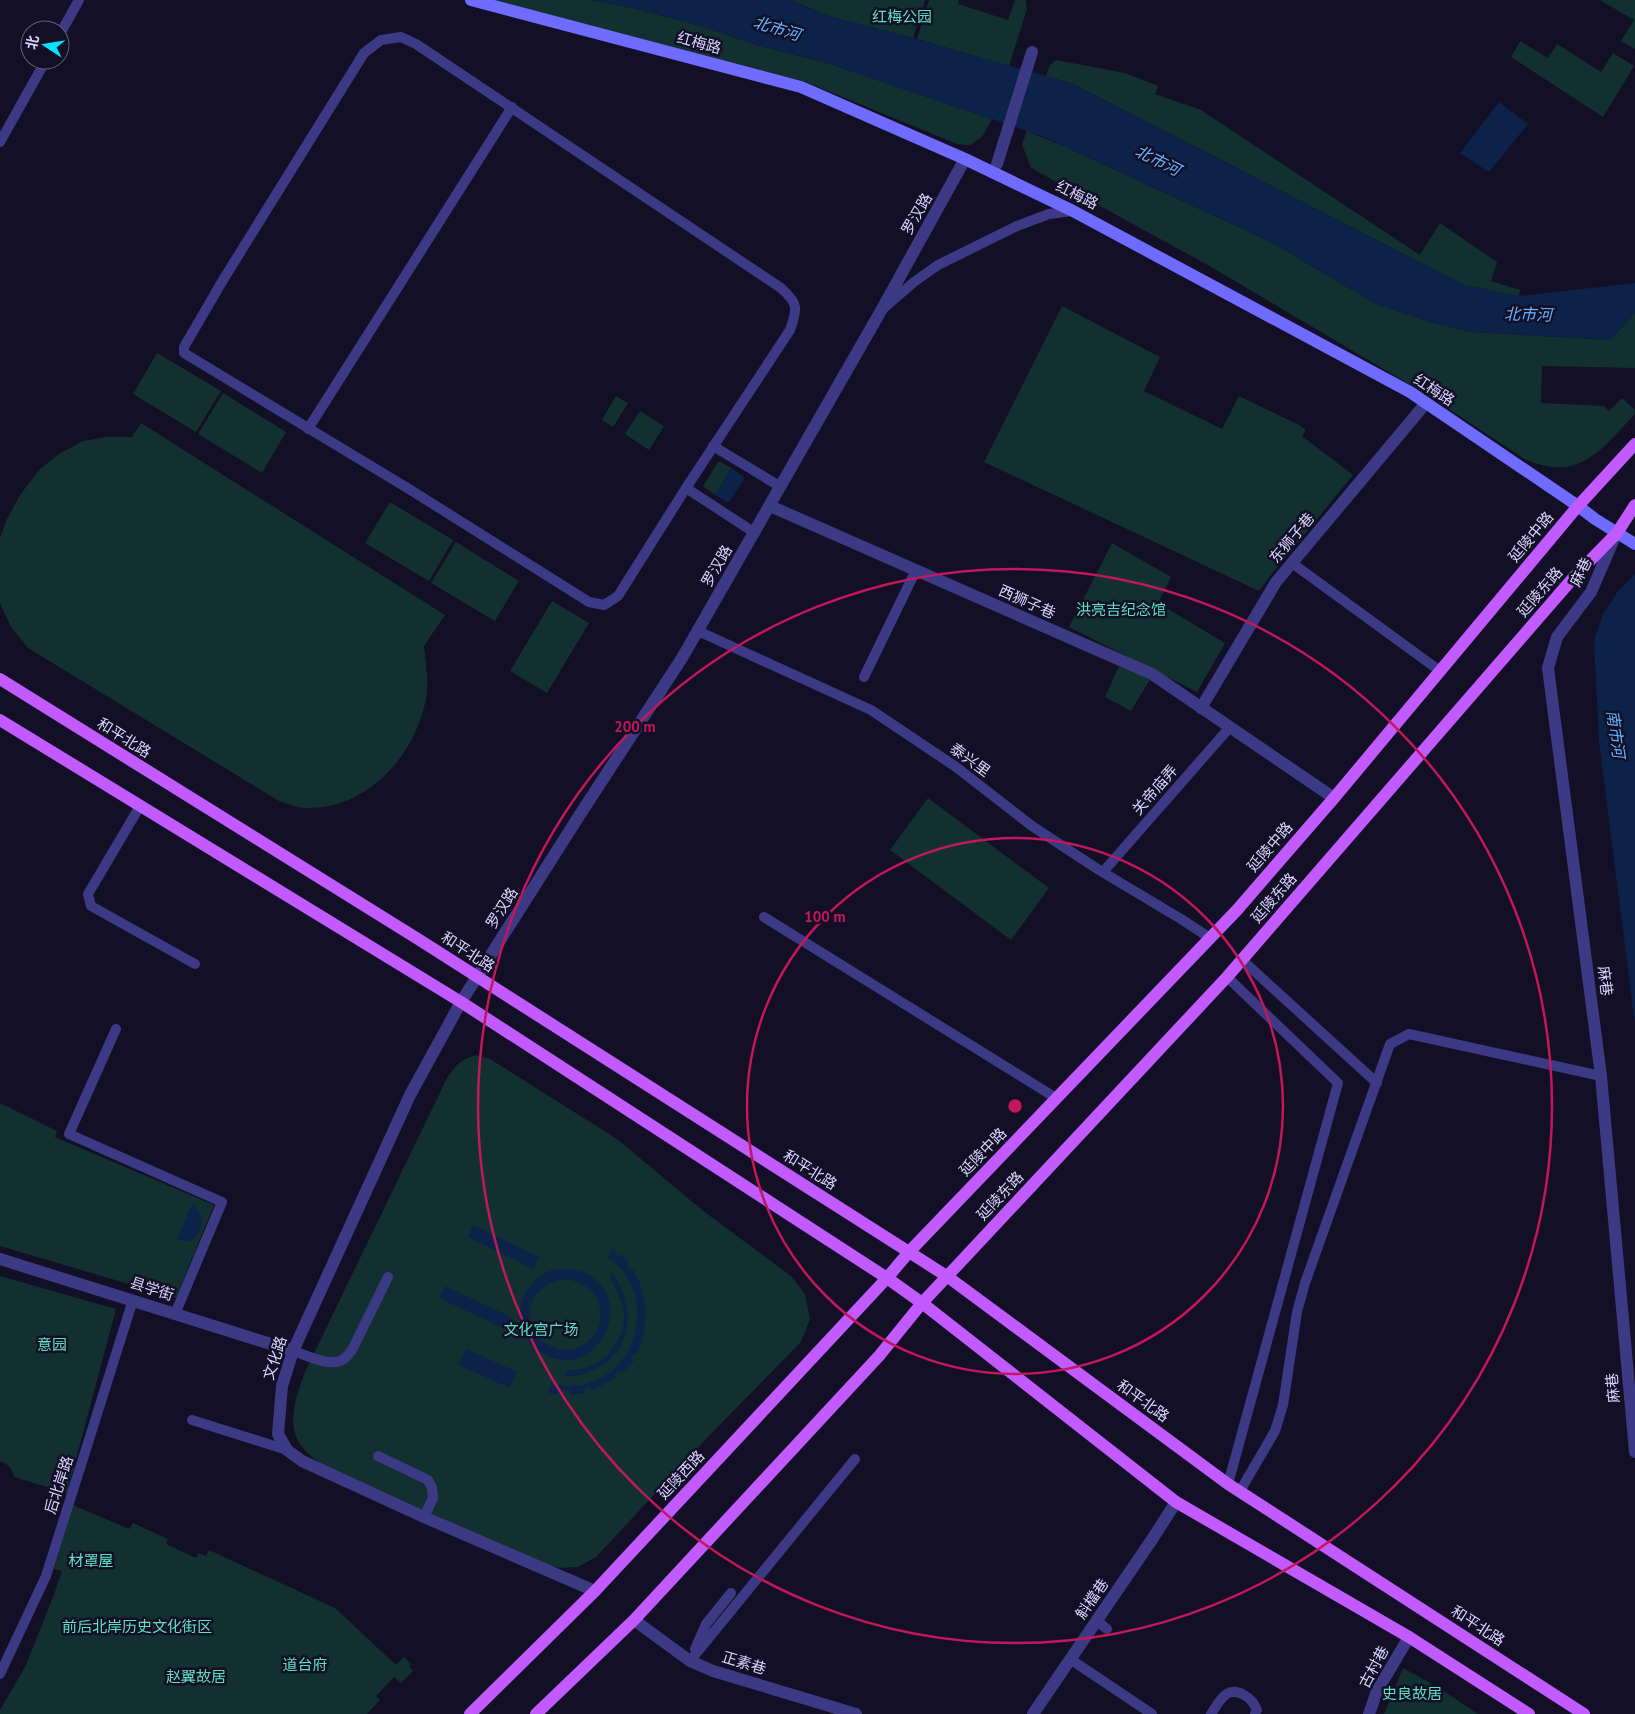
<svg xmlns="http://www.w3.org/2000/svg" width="1635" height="1714" font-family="'PT Sans','Noto Sans SC',sans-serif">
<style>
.green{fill:#12302f}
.water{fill:#0c2248;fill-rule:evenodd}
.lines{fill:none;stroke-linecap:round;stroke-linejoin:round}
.lane{stroke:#3d3a85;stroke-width:10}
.street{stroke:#3d3a85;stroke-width:12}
.secondary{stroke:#6f6bff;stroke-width:12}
.primary{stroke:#c25bff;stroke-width:12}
.ring{fill:none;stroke:#c2185b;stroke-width:2.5}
.labels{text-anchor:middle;stroke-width:5;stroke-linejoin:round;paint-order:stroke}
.park-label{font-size:15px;fill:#5fe0c0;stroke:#130f26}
.street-label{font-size:15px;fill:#d9d4ff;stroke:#130f26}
.water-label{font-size:16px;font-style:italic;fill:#62b6ff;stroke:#130f26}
.centre{fill:#c2185b;stroke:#130f26;stroke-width:2.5}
.ring-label{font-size:15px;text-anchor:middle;font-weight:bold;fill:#c2185b;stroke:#130f26;stroke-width:5;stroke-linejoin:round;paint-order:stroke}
</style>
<rect width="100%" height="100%" fill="#130f26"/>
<g class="green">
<path d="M490,0H590L634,8L701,26L757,45L824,62L992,119L982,137L970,145L957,144L806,82Z"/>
<path d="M790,0H925L913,38L832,17Z"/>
<path d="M929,0H959L958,4L1008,20L1015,0H1026L1027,9L1009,66L917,39Z"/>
<path d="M1600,0H1635V49L1621,41L1634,20Z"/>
<path d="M1520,41L1548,58L1557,44L1601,72L1613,53L1634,66L1603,117L1511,57Z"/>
<path d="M1056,60L1125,73L1158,86L1155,94L1201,110L1420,255L1440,223L1497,262L1491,281L1520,290L1519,296L1464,285L1073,84L1046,76L1050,65Z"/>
<path d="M1027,131L1068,148L1273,243L1376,304L1430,322L1473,332L1610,340L1635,313V368L1542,366L1541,403L1604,406L1609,411L1622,398L1635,410V414C1600,451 1578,484 1523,458L1429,396L1213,268L1031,168L1022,144Z"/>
<path d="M1062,306L1160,357L1144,391L1222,429L1239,396L1299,425L1306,430L1302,436L1353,475L1271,575L1259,591L984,462Z"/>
<path d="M157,353L221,391L196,432L133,394Z"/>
<path d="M223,393L286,432L262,473L198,434Z"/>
<path d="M616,396L628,403L613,427L602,420Z"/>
<path d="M640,411L664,426L649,450L625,434Z"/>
<path d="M141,423L445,615L424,646C426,664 429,682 426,699C415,757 366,810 305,808C296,808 287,803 279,801L28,648L11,627L0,603V538L7,519L20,495L40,469L59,454L83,441L106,437H132Z"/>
<path d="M718,462H721L731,468L715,495L703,486Z"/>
<path d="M390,502L453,540L429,581L365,543Z"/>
<path d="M456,542L519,581L495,621L431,583Z"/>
<path d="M1112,543L1171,577L1158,603L1225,643L1197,692L1069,627Z"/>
<path d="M552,601L589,623L547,693L510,671Z"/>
<path d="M1124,665L1148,678L1149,681L1131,711L1105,697L1118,668Z"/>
<path d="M928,798L1049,888L1011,940L890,850Z"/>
<path d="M476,1055L490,1059L617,1139L702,1210L791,1276L805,1294L810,1319L801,1342L706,1439L596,1557L578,1567L561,1568L540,1563L318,1462C312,1457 305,1451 301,1445C285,1423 297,1395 305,1372L447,1078C456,1065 460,1060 476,1055Z"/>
<path d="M0,1103L57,1131L55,1137L214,1205L176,1298L0,1246Z"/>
<path d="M0,1276L116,1309L67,1493L14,1477C12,1468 8,1464 0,1461Z"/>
<path d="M73,1505L129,1529L133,1523L168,1539L166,1544L196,1558L199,1553L206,1556L209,1550L335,1608L396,1665L404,1657L411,1664L409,1666L413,1671L401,1683L394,1677L376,1696L380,1700L367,1714H0V1710L26,1665L53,1597L62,1571L54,1569Z"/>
<path d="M1403,1668L1436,1686L1478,1714H1384Z"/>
</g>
<g class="water">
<path d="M590,0H790L832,17L913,38L1073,84L1464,285L1519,296L1635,283V313L1610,340L1473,332L1430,322L1376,304L1273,243L1042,136L824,62L757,45L701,26L634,8Z"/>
<path d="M1499,102L1528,124L1489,172L1460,153Z"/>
<path d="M731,468L743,476L744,479L730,501L728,503L715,495Z"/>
<path d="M1635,574V1025L1599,742L1594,640L1603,614L1618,591Z"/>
<path d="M192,1204C206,1214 205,1231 190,1241L177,1240Z"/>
<path d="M473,1225L539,1257L533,1269L468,1237Z"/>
<path d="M613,1248L616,1249L614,1253L619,1257L621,1254L629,1262L627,1265L630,1270L633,1269C649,1300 649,1322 637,1355L634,1353L631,1359L634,1361L621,1374L619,1371L614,1375L616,1378L592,1391L591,1387L585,1388V1393L570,1395V1390H563L562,1394L548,1393L551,1385C563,1386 575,1387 586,1384C631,1373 651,1316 627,1277C622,1269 615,1263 608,1258Z"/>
<path d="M568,1269C573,1270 579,1271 583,1272C640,1296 598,1384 544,1354C534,1348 526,1340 522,1328C514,1305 529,1277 553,1270C558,1269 563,1269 568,1269ZM567,1279C625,1290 599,1365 553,1347C545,1344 539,1340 535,1333C520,1306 538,1282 567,1279Z"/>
<path d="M611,1272C616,1276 618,1282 621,1288C636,1319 625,1359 591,1371C583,1374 574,1377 565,1376L568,1370C598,1371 623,1347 624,1317C624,1303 616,1288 609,1277Z"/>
<path d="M445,1286L511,1317L505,1329L439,1298Z"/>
<path d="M466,1349L517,1372L509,1388L459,1365Z"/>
</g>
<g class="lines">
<g class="lane">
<path d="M60,34L79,0"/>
<path d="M401,37L416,44L781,288C798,303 798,308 790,330L686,488L618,596L604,605L589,602L409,489L184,353V347L223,280L364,53L381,40Z"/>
<path d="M0,142L46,60"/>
<path d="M885,307L914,282L938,265L1017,226L1049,214L1073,211"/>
<path d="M308,429L512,107"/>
<path d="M713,446L781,487"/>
<path d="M686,488L755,533"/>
<path d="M1292,563L1440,671"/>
<path d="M698,631L871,710L956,767L1032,826L1099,870L1181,919L1210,938"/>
<path d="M864,677L916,570"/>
<path d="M140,806L88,894L91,906L195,964"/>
<path d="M1103,872L1230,727"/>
<path d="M764,917L1056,1098"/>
<path d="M1242,960L1377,1083"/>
<path d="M1227,977L1338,1083L1228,1484"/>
<path d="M116,1029L69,1134L222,1202L175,1314"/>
<path d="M293,1351C306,1355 323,1364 336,1362C344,1361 348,1355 352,1350L388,1277"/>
<path d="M192,1420L287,1450"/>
<path d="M378,1456L428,1480L432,1488L433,1498L424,1517"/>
<path d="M1240,1491L1275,1431L1283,1405L1297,1312L1305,1283L1390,1044L1409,1034L1601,1076"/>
<path d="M1097,1621L1107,1629"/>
<path d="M695,1649L706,1624L731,1593"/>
<path d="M1070,1659L1152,1714"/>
<path d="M690,1661L855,1459"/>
<path d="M0,1674L46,1576L133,1300"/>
<path d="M1211,1714C1220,1701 1226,1685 1244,1695C1251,1699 1253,1702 1257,1710L1255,1714"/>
</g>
<g class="street">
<path d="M997,164L1032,52"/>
<path d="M770,506L1152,674L1334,798"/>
<path d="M1616,534L1591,592L1557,637L1548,668L1601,1076L1635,1452"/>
<path d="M1201,708L1276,582L1426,403"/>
<path d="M0,1259L293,1351"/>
<path d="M595,1591L424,1517L302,1461L287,1450L278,1434L282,1386L293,1351L410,1095L461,1002L579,816L682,658L882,309L965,159"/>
<path d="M634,1620L690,1661L713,1671L856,1714"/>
<path d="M1033,1714L1153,1538L1176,1502"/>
<path d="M1369,1714L1377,1691L1409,1637"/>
</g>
<path class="secondary" d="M471,0L801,87L965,159L1073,211L1410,392L1578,506L1595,519L1635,544"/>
<g class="primary">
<path d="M0,679L418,939L909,1252L948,1277L1228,1484L1584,1714"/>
<path d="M0,720L461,1002L887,1278L922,1303L1176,1502L1409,1637L1529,1714"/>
<path d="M470,1714L595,1591L887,1278L909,1252L1237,910L1334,798L1578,506L1635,444"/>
<path d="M536,1714L634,1620L879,1356L922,1303L953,1270L1227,977L1574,577L1617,533L1635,505"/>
</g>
</g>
<g class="ring">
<circle cx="1015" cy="1106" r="268"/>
<circle cx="1015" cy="1106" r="537"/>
</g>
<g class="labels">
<g class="park-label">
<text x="902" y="22">红梅公园</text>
<text x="1121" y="615">洪亮吉纪念馆</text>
<text x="541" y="1335">文化宫广场</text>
<text x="52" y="1350">意园</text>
<text x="91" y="1566">材罩屋</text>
<text x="137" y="1632">前后北岸历史文化街区</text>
<text x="305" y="1670">道台府</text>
<text x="196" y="1682">赵翼故居</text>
<text x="1412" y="1699">史良故居</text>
</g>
<g class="street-label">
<text transform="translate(699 43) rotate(15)" y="5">红梅路</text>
<text transform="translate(1077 195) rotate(27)" y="5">红梅路</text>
<text transform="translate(917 214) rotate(-60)" y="5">罗汉路</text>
<text transform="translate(1434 390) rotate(33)" y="5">红梅路</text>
<text transform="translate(1531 537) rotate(-50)" y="5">延陵中路</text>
<text transform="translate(1292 538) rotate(-50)" y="5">东狮子巷</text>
<text transform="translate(717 566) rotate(-60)" y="5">罗汉路</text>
<text transform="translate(1581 572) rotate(-64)" y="5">麻巷</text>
<text transform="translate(1540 592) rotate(-49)" y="5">延陵东路</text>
<text transform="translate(1027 602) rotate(24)" y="5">西狮子巷</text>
<text transform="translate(124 738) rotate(32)" y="5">和平北路</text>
<text transform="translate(970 760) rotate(36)" y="5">泰兴里</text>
<text transform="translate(1155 790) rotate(-49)" y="5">关帝庙弄</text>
<text transform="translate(1270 847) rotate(-49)" y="5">延陵中路</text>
<text transform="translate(1274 898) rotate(-49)" y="5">延陵东路</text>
<text transform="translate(502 908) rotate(-58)" y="5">罗汉路</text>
<text transform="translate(468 952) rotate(33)" y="5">和平北路</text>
<text transform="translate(1605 981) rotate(83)" y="5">麻巷</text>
<text transform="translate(983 1152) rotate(-46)" y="5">延陵中路</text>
<text transform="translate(810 1170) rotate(32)" y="5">和平北路</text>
<text transform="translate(1000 1196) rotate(-47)" y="5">延陵东路</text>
<text transform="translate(152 1289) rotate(18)" y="5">县学街</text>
<text transform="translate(275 1358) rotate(-72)" y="5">文化路</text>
<text transform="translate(1613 1388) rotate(-95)" y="5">麻巷</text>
<text transform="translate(1143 1401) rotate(36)" y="5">和平北路</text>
<text transform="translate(681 1475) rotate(-47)" y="5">延陵西路</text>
<text transform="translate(59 1485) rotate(-72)" y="5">后北岸路</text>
<text transform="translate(1092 1599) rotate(-55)" y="5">斛檔巷</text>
<text transform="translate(1478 1626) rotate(33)" y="5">和平北路</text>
<text transform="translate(744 1663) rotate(17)" y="5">正素巷</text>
<text transform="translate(1374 1667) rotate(-62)" y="5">古村巷</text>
</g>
<g class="water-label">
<text transform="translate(777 28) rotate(17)" y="6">北市河</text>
<text transform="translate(1158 160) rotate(26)" y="6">北市河</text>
<text transform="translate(1528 314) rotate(1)" y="6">北市河</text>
<text transform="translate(1616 734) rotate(82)" y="6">南市河</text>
</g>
</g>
<circle cx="1015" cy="1106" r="8" class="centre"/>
<g class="ring-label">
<text x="635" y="732">200 m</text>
<text x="825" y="922">100 m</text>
</g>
<g transform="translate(45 45) rotate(282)"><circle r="24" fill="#130f26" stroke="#625e7d"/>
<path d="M0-4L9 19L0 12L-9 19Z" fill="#00e5ff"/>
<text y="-8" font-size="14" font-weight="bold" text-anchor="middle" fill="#d9d4ff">北</text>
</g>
</svg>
